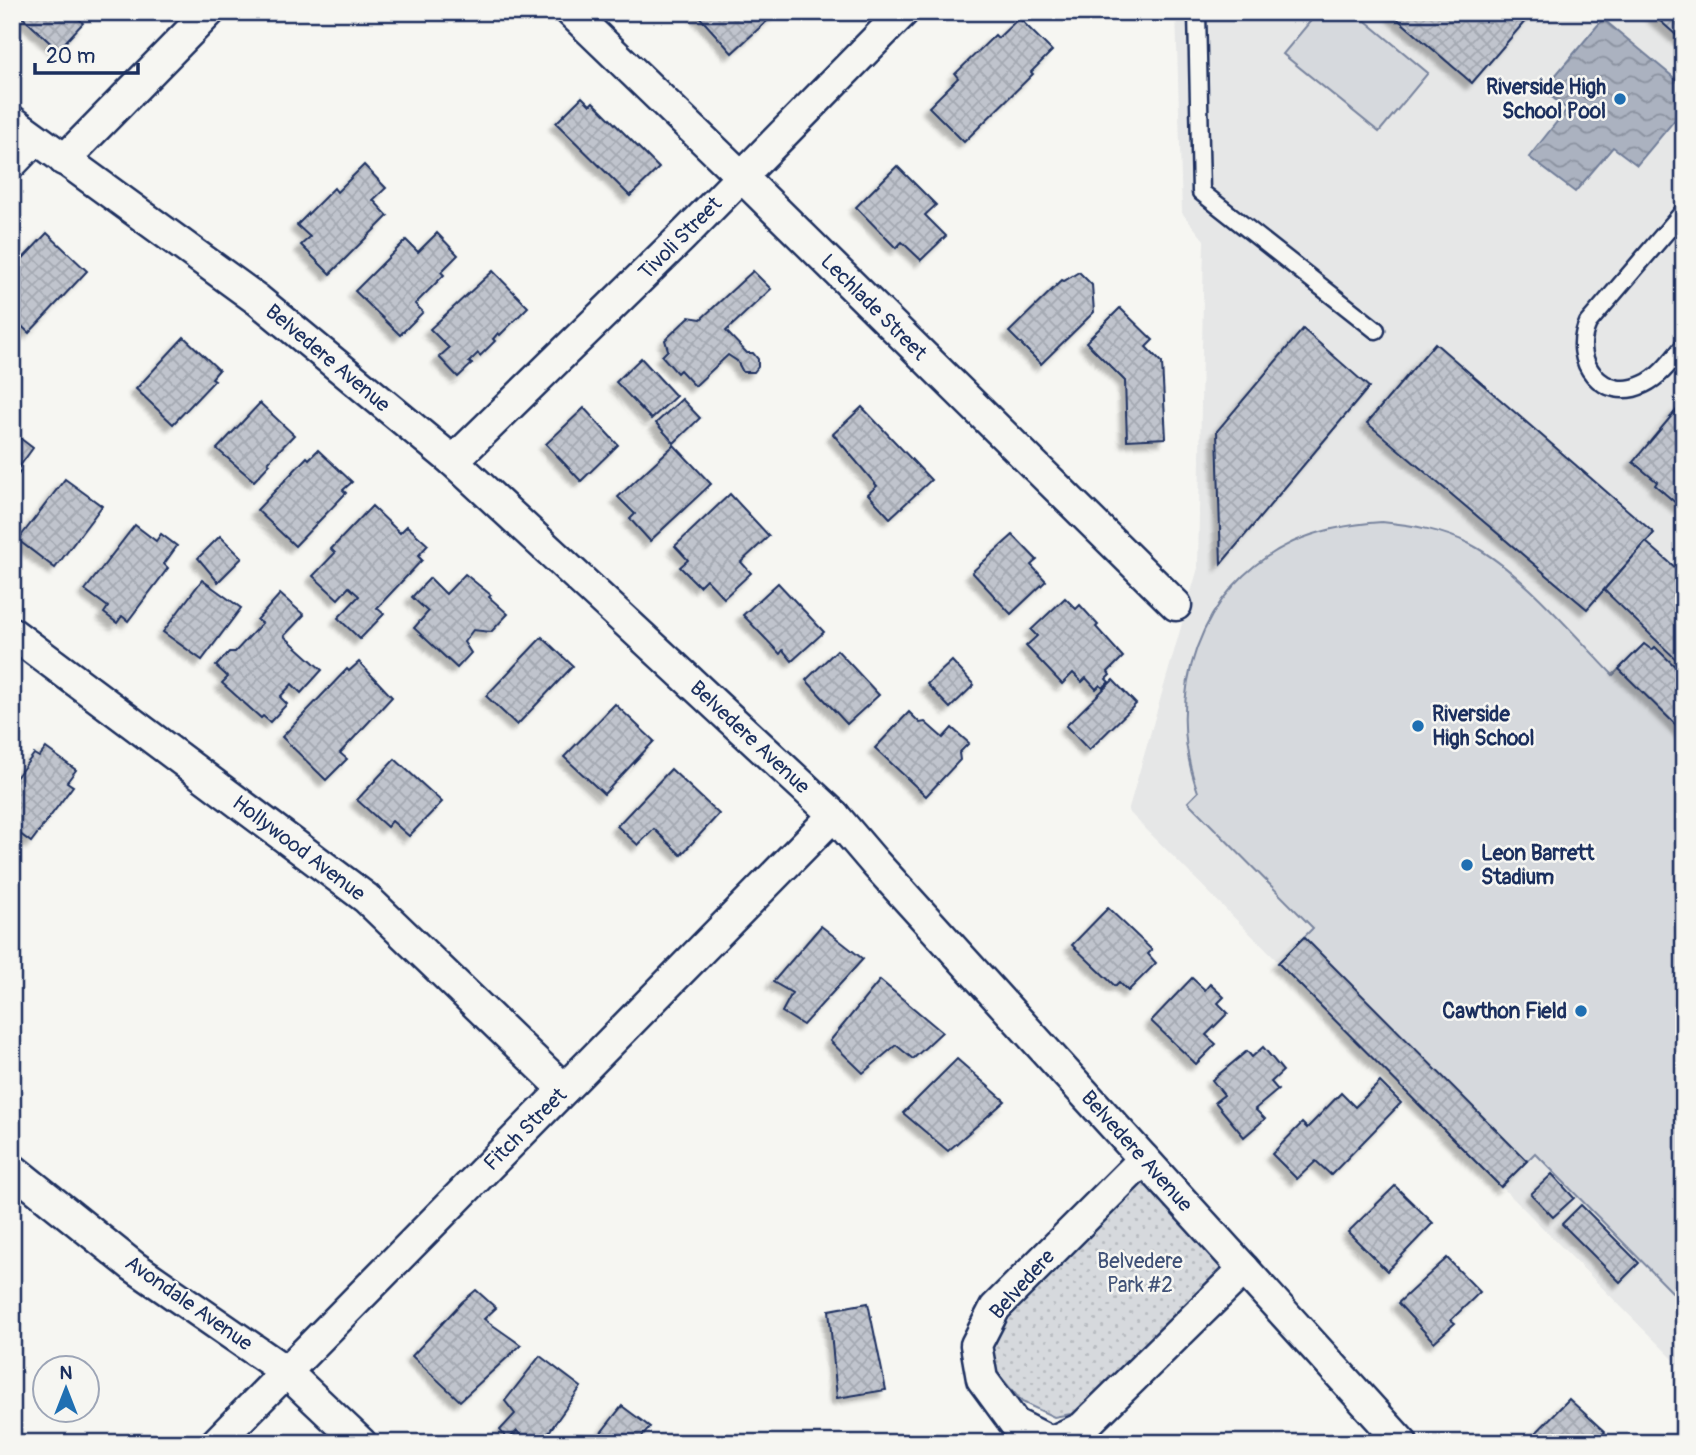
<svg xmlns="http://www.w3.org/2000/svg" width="1696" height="1455" font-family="Pangolin,sans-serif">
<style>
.built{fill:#e6e7e7}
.park{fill:url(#park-dots);stroke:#78849e;stroke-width:2}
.garden{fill:#d6d9dd;stroke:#78849e;stroke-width:2}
.water{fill:url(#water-waves);stroke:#717e99;stroke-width:2}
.building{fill:url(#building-cross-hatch);stroke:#1b2f5e;stroke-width:2;filter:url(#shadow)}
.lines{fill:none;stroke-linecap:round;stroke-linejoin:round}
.service-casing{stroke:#1b2f5e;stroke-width:21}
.minor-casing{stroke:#1b2f5e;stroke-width:35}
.service{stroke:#f6f6f2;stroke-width:16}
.minor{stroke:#f6f6f2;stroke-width:30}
.poi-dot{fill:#1f6fb2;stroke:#f6f6f2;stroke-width:2.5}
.labels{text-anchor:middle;stroke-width:5;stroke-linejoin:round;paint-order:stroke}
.poi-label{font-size:21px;font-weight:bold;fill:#1b2f5e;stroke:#f6f6f2;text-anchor:end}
.street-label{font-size:21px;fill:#1b2f5e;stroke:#f6f6f2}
.park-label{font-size:21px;fill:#405177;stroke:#f6f6f2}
</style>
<defs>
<pattern id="park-dots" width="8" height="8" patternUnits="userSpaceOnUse" patternTransform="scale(1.75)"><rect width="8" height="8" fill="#d6d9dd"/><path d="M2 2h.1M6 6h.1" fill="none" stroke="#b7bbc0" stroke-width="1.8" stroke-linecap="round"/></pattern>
<pattern id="water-waves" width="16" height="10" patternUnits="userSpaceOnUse" patternTransform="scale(1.75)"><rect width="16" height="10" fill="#abb2c0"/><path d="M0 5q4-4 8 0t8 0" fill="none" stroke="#8a919f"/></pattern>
<pattern id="building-cross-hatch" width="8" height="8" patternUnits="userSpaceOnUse" patternTransform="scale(1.75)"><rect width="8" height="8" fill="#c0c4cd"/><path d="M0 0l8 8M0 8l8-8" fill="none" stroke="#a4a9b2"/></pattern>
<filter id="shadow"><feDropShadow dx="-6" dy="6" stdDeviation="2" flood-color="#0004"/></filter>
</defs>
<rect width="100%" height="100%" fill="#f6f6f2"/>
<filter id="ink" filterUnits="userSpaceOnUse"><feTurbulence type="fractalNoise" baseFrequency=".0143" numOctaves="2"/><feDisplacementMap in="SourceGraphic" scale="14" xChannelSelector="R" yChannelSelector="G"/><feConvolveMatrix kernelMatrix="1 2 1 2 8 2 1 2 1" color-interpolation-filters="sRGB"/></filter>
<g filter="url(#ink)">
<path class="built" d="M1176,12H1684V1370L1128,811L1198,568L1204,240L1182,213Z"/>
<path class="park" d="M1143,1178L1234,1276L1082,1412L1054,1417L1022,1402L994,1369L989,1340L1017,1298Z"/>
<g class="garden">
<path d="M1318,12H1355L1428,73L1379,132L1283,54Z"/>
<path d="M1382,522C1413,525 1442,530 1470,544C1520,570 1573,634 1613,675L1644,644L1684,681V1304L1535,1153L1501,1187L1278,963L1313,928L1188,802L1198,792C1163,697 1198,586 1293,542C1322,529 1351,524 1382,522Z"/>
</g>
<path class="water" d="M1603,19L1684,86V109L1637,165L1613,147L1575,192L1529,157L1567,109L1543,90Z"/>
<g class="building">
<path d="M25,12H72L83,23L58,50L21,16Z"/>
<path d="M695,12H777L732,53Z"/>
<path d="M1395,12H1533L1472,83L1393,15Z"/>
<path d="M1650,12H1684V42Z"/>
<path d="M1019,18L1052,51L1031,72L1033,74L964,142L929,107L958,78L955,74L995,35L998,38Z"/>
<path d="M582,97L590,105L593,102L659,168L630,196L556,123Z"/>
<path d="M364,165L386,188L373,200L388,216L330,274L301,245L310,237L297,225L334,188L337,192Z"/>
<path d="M897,166L936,205L925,215L946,236L921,260L902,242L896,248L856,207Z"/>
<path d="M47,233L87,271L29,333L12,317V270Z"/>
<path d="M437,233L458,255L441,272L444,275L415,304L423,312L400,335L355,291L406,240L418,252Z"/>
<path d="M493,271L528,307L500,335L498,333L493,339L495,341L480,356L478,353L469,362L472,364L458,377L439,357L449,348L430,329Z"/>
<path d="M753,271L771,289L726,331L747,353H753L758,359V367L754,372H743L737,361L728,355L695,386L680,370L677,373L662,356L668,350L665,340L689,317L701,319Z"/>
<path d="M1079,272L1092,285L1094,312L1041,364L1009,332L1062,280L1064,281Z"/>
<path d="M1120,308L1153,340L1146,347L1162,363L1166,438L1127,440L1125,381L1086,342Z"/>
<path d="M1303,329L1369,387L1221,564L1217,431Z"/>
<path d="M184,337L219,370L212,378L215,380L173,424L136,389Z"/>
<path d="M1435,343L1654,533L1587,609L1367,423Z"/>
<path d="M641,358L676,396L651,419L616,382Z"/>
<path d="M682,399L700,418L674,443L656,423Z"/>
<path d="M260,403L294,435L268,462L270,464L254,481L217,449Z"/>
<path d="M862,407L931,480L890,518L868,494L877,486L833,434Z"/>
<path d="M1679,407L1684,411V510L1655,485L1657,482L1633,462Z"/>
<path d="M584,408L618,445L581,481L546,444Z"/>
<path d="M12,432L33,448L17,470L20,472L12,483Z"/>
<path d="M674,445L711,484L650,541L630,519L635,514L618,497Z"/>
<path d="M318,450L352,482L343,490L346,493L295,546L257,510L307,457L309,459Z"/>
<path d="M65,479L102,506L55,568L18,540Z"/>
<path d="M730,494L769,536L741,562L751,573L724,598L706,579L699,586L680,567L688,560L675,546Z"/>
<path d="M372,506L400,533L407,526L428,545L418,556L422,560L377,608L384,614L360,639L338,618L359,596L349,587L338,599L313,576L335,553L331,549Z"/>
<path d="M135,525L156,541L161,534L177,546L164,564L168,568L128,621L122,616L117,623L104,613L108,607L85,590Z"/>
<path d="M1013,535L1037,560L1031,565L1046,581L1011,614L972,572Z"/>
<path d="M220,536L242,558L218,582L198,558Z"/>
<path d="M1646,542L1684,575V667L1604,590Z"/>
<path d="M465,574L491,595L489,597L508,614L491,632L473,630L464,642L471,653L457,668L414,628L428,612L412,597L430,578L446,594Z"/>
<path d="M202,580L241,608L202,660L163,632Z"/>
<path d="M778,583L824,632L792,661L783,650L780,654L743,615Z"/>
<path d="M280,594L304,615L284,636L322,670L301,693L292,684L280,697L287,704L270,722L263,716L261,718L222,683L228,677L216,666L229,652H235L262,623L257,620Z"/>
<path d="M1065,598L1076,609L1080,605L1098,625L1096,627L1123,657L1108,672L1110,675L1106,679L1109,682L1103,688L1100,685L1096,689L1086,678L1082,682L1073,673L1062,684L1026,646L1037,636L1031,630Z"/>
<path d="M542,637L573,666L517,725L486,696Z"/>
<path d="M1644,644L1652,650L1655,647L1684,675V733L1619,669Z"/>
<path d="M837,650L879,695L847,724L806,680Z"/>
<path d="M952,661L974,685L950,708L927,684Z"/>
<path d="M359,662L392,697L340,753L347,759L326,780L282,737L347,669L349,671Z"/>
<path d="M1113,680L1136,704L1089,750L1066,726Z"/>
<path d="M615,704L654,741L604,794L564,757Z"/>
<path d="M909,712L920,723L925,722L943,738L952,728L969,743L959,753L960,760L926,796L875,748Z"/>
<path d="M46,748L76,770L67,782L73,786L31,842L12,828V783L34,754L39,757Z"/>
<path d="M395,759L442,802L409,836L392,821L387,827L357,800Z"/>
<path d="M671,769L719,814L681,855L654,829L638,845L617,826Z"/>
<path d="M1108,908L1152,950L1148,954L1156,963L1128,991L1119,982L1115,986L1072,945Z"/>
<path d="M821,926L863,959L803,1025L782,1012L792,993L773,982Z"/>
<path d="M1304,937L1527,1161L1501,1187L1278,963Z"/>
<path d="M1192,978L1205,990L1210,984L1224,997L1218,1003L1228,1013L1206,1035L1216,1044L1196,1064L1151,1021Z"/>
<path d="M880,980L942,1032L913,1059L896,1045L863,1073L830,1041Z"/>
<path d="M1263,1047L1283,1071L1271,1082L1278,1090L1255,1109L1265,1119L1244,1137L1215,1102L1224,1095L1212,1080L1247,1051L1252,1057Z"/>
<path d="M957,1059L1005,1101L948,1151L903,1113Z"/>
<path d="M1380,1082L1401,1103L1331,1175L1316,1161L1297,1179L1272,1154L1302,1123L1307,1128L1341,1093L1355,1107Z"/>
<path d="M1552,1174L1574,1198L1553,1217L1531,1194Z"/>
<path d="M1395,1186L1433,1223L1387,1271L1348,1232Z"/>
<path d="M1581,1205L1639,1263L1620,1282L1562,1224Z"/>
<path d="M1447,1258L1480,1292L1451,1320L1455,1323L1434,1342L1398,1303Z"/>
<path d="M476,1290L496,1308L484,1319L521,1345L460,1401L412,1356L462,1302Z"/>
<path d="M868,1303L886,1390L837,1398L829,1310Z"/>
<path d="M540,1356L581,1387L541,1443H527L517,1431L508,1440L500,1430L515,1414L505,1401Z"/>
<path d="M1569,1399L1605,1432L1595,1443H1526Z"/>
<path d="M622,1406L650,1427L638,1442L641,1443H593Z"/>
</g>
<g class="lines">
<defs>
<g id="service">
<path d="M1197,12L1201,192L1376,330"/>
<path d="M1684,211L1588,323C1570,361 1603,404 1644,384C1661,376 1672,360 1684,346"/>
</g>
<g id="minor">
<path d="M571,12L741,176L1176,605"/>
<path d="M12,121L258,300L453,461L834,815L875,863L1402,1443"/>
<path d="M64,160L209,12"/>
<path d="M12,163L35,139"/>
<path d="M453,461L682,237L903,12"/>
<path d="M12,633L366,898L564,1089"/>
<path d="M1144,1159L995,1308L976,1345L982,1379L1015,1424L1051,1442L1082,1428L1244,1269"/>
<path d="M12,1169L133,1266L285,1371L361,1443"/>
<path d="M216,1443L834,815"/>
</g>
</defs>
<use href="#service" class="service-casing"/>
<use href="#minor" class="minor-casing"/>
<use href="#service" class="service"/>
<use href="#minor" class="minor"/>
</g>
</g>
<g class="poi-dot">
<circle cx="1620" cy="99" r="7"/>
<circle cx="1418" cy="726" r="7"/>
<circle cx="1467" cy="865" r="7"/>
<circle cx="1581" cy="1011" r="7"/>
</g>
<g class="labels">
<g class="poi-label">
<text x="1606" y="94">Riverside High<tspan x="1606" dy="24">School Pool</tspan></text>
<text x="1432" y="721" text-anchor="start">Riverside<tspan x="1432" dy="24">High School</tspan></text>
<text x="1481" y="860" text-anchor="start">Leon Barrett<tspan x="1481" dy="24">Stadium</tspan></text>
<text x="1567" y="1018">Cawthon Field</text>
</g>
<g class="street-label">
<text transform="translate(680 238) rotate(-45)" y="7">Tivoli Street</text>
<text transform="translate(874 307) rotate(45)" y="7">Lechlade Street</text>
<text transform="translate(328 358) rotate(40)" y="7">Belvedere Avenue</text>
<text transform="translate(750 737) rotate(43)" y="7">Belvedere Avenue</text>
<text transform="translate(299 848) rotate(37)" y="7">Hollywood Avenue</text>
<text transform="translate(525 1129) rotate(-45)" y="7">Fitch Street</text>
<text transform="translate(1137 1151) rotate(48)" y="7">Belvedere Avenue</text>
<text transform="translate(1022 1284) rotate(-48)" y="7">Belvedere</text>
<text transform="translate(189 1303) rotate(35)" y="7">Avondale Avenue</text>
</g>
<g class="park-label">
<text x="1140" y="1268">Belvedere<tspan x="1140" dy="24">Park #2</tspan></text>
</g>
</g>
<rect width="1696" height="1455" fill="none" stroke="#f6f6f2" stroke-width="42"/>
<rect x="21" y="21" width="1654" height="1413" fill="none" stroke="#1b2f5e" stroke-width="2.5" filter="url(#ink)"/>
<g transform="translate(66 1389)"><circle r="33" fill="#f6f6f2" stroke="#9ea6b7" stroke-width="2"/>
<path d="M0-5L12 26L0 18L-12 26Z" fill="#1f6fb2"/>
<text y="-10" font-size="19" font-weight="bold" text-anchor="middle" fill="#1b2f5e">N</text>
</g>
<path d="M35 63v10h103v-10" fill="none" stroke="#1b2f5e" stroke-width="3.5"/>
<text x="46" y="63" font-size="21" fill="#1b2f5e" stroke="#f6f6f2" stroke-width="5" paint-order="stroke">20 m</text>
</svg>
